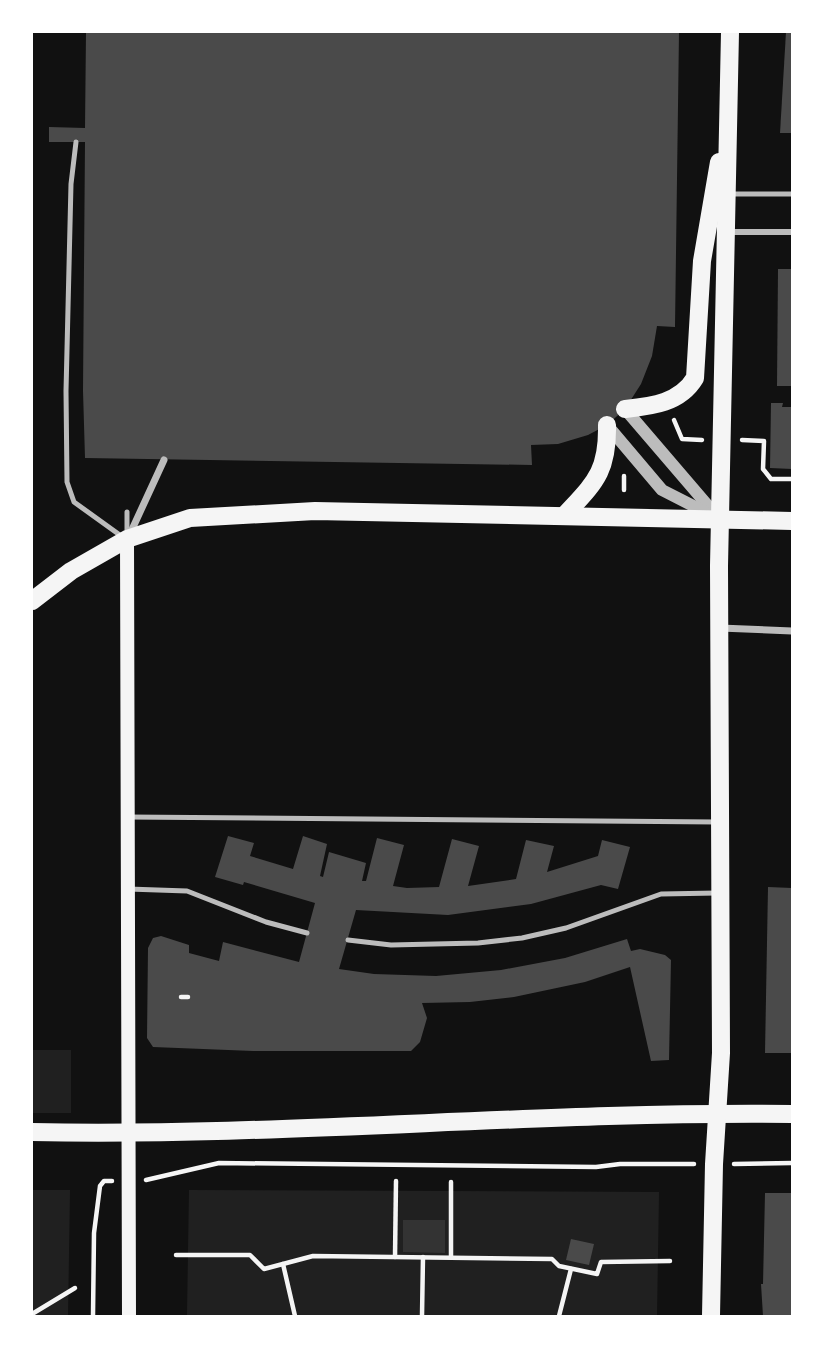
<svg xmlns="http://www.w3.org/2000/svg" width="824" height="1348" font-family="'Libre Baskerville',serif">
<style>
.green{fill:#202020}
.water{fill:#333}
.building{fill:#4a4a4a}
.lines{fill:none;stroke-linecap:round;stroke-linejoin:round}
.path{stroke:#f5f5f5;stroke-width:4.5}
.service{stroke:#bcbcbc;stroke-width:5}
.pedestrian{stroke:#bcbcbc;stroke-width:6}
.minor{stroke:#bcbcbc;stroke-width:7}
.tertiary{stroke:#bcbcbc;stroke-width:12}
.secondary{stroke:#f5f5f5;stroke-width:14}
.primary{stroke:#f5f5f5;stroke-width:18}
</style>
<rect width="100%" height="100%" fill="#111"/>
<!-- green -->
<g class="green">
<rect x="32" y="1050" width="39" height="63"/>
<polygon points="32,1190 70,1190 68,1316 32,1316"/>
<polygon points="189,1190 659,1192 657,1316 187,1316"/>
</g>
<!-- water -->
<polygon class="water" points="403,1220 445,1220 445,1253 403,1252"/>
<!-- building -->
<g class="building">
<polygon points="86,32 679,32 675,327 657,326 652,356 641,384 625,409 607,425 588,435 558,444 531,445 532,465 85,458 83,391 85,142 49,142 49,127 85,128"/>
<polygon points="786,32 792,32 792,133 780,133"/>
<polygon points="778,269 792,269 792,386 777,386"/>
<polygon points="771,403 783,403 782,407 792,407 792,469 770,468"/>
<polygon points="228,836 254,843 250,856 293,869 303,836 327,844 320,876 323,877 329,852 366,863 362,881 366,881 377,838 404,845 393,886 407,888 439,887 452,839 479,846 468,886 516,879 526,840 554,846 547,872 598,856 602,840 630,847 618,889 601,885 531,904 448,915 356,910 339,969 374,974 436,976 501,970 565,958 627,939 631,951 640,949 665,955 671,960 669,1060 651,1061 630,967 585,982 514,997 470,1002 422,1003 427,1018 420,1042 411,1051 253,1051 153,1047 147,1038 148,948 153,938 161,936 189,945 189,953 219,961 223,942 299,962 315,903 244,882 243,885 215,877"/>
<polygon points="768,887 792,888 792,1053 765,1053"/>
<polygon points="765,1193 792,1193 792,1316 763,1316 761,1284 763,1284"/>
<polygon points="571,1239 594,1244 589,1265 566,1260"/>
</g>
<g class="lines">
<!-- path -->
<g class="path">
<polyline points="674,420 682,439 702,440"/>
<polyline points="742,440 764,441 763,469 771,479 792,479"/>
<polyline points="624,490 624,476"/>
<polyline points="181,997 188,997"/>
<polyline points="734,1164 792,1163"/>
<polyline points="146,1180 219,1163 596,1167 620,1164 694,1164"/>
<polyline points="176,1255 250,1255 264,1269 313,1256 552,1259 559,1266 597,1274 601,1262 670,1261"/>
<polyline points="395,1257 396,1181"/>
<polyline points="451,1257 451,1182"/>
<polyline points="283,1264 295,1316"/>
<polyline points="32,1314 75,1288"/>
<polyline points="93,1316 94,1233 100,1186 104,1181 112,1181"/>
<polyline points="422,1316 423,1257"/>
<polyline points="559,1316 571,1269"/>
</g>
<!-- service -->
<g class="service">
<polyline points="76,142 71,184 66,391 67,482 74,502 124,538"/>
<polyline points="729,194 792,194"/>
<polyline points="127,512 127,536"/>
<polyline points="128,817 717,822"/>
<polyline points="128,889 187,891 266,922 307,933"/>
<polyline points="348,940 391,945 478,943 522,938 566,928 661,894 717,893"/>
</g>
<!-- pedestrian -->
<polyline class="pedestrian" points="728,232 792,232"/>
<!-- minor -->
<g class="minor">
<polyline points="129,536 164,460"/>
<polyline points="720,628 792,631"/>
</g>
<!-- tertiary -->
<g class="tertiary">
<polyline points="625,409 715,514"/>
<polyline points="607,425 662,490 717,518"/>
</g>
<!-- secondary -->
<polyline class="secondary" points="127,539 129,1316"/>
<!-- primary -->
<g class="primary">
<path d="M625,409c27,-3 55,-6 70,-31l7,-117 17,-99"/>
<path d="M564,516c30,-33 44,-43 43,-91"/>
<polyline points="32,601 71,571 127,539 190,518 315,511 792,521"/>
<path d="M32,1132c253,5 507,-21 760,-18"/>
<polyline points="711,1316 714,1164 721,1053 719,566 730,32"/>
</g>
</g>
<!-- border -->
<rect width="824" height="1348" fill="none" stroke="#ffffff" stroke-width="66"/>
</svg>
